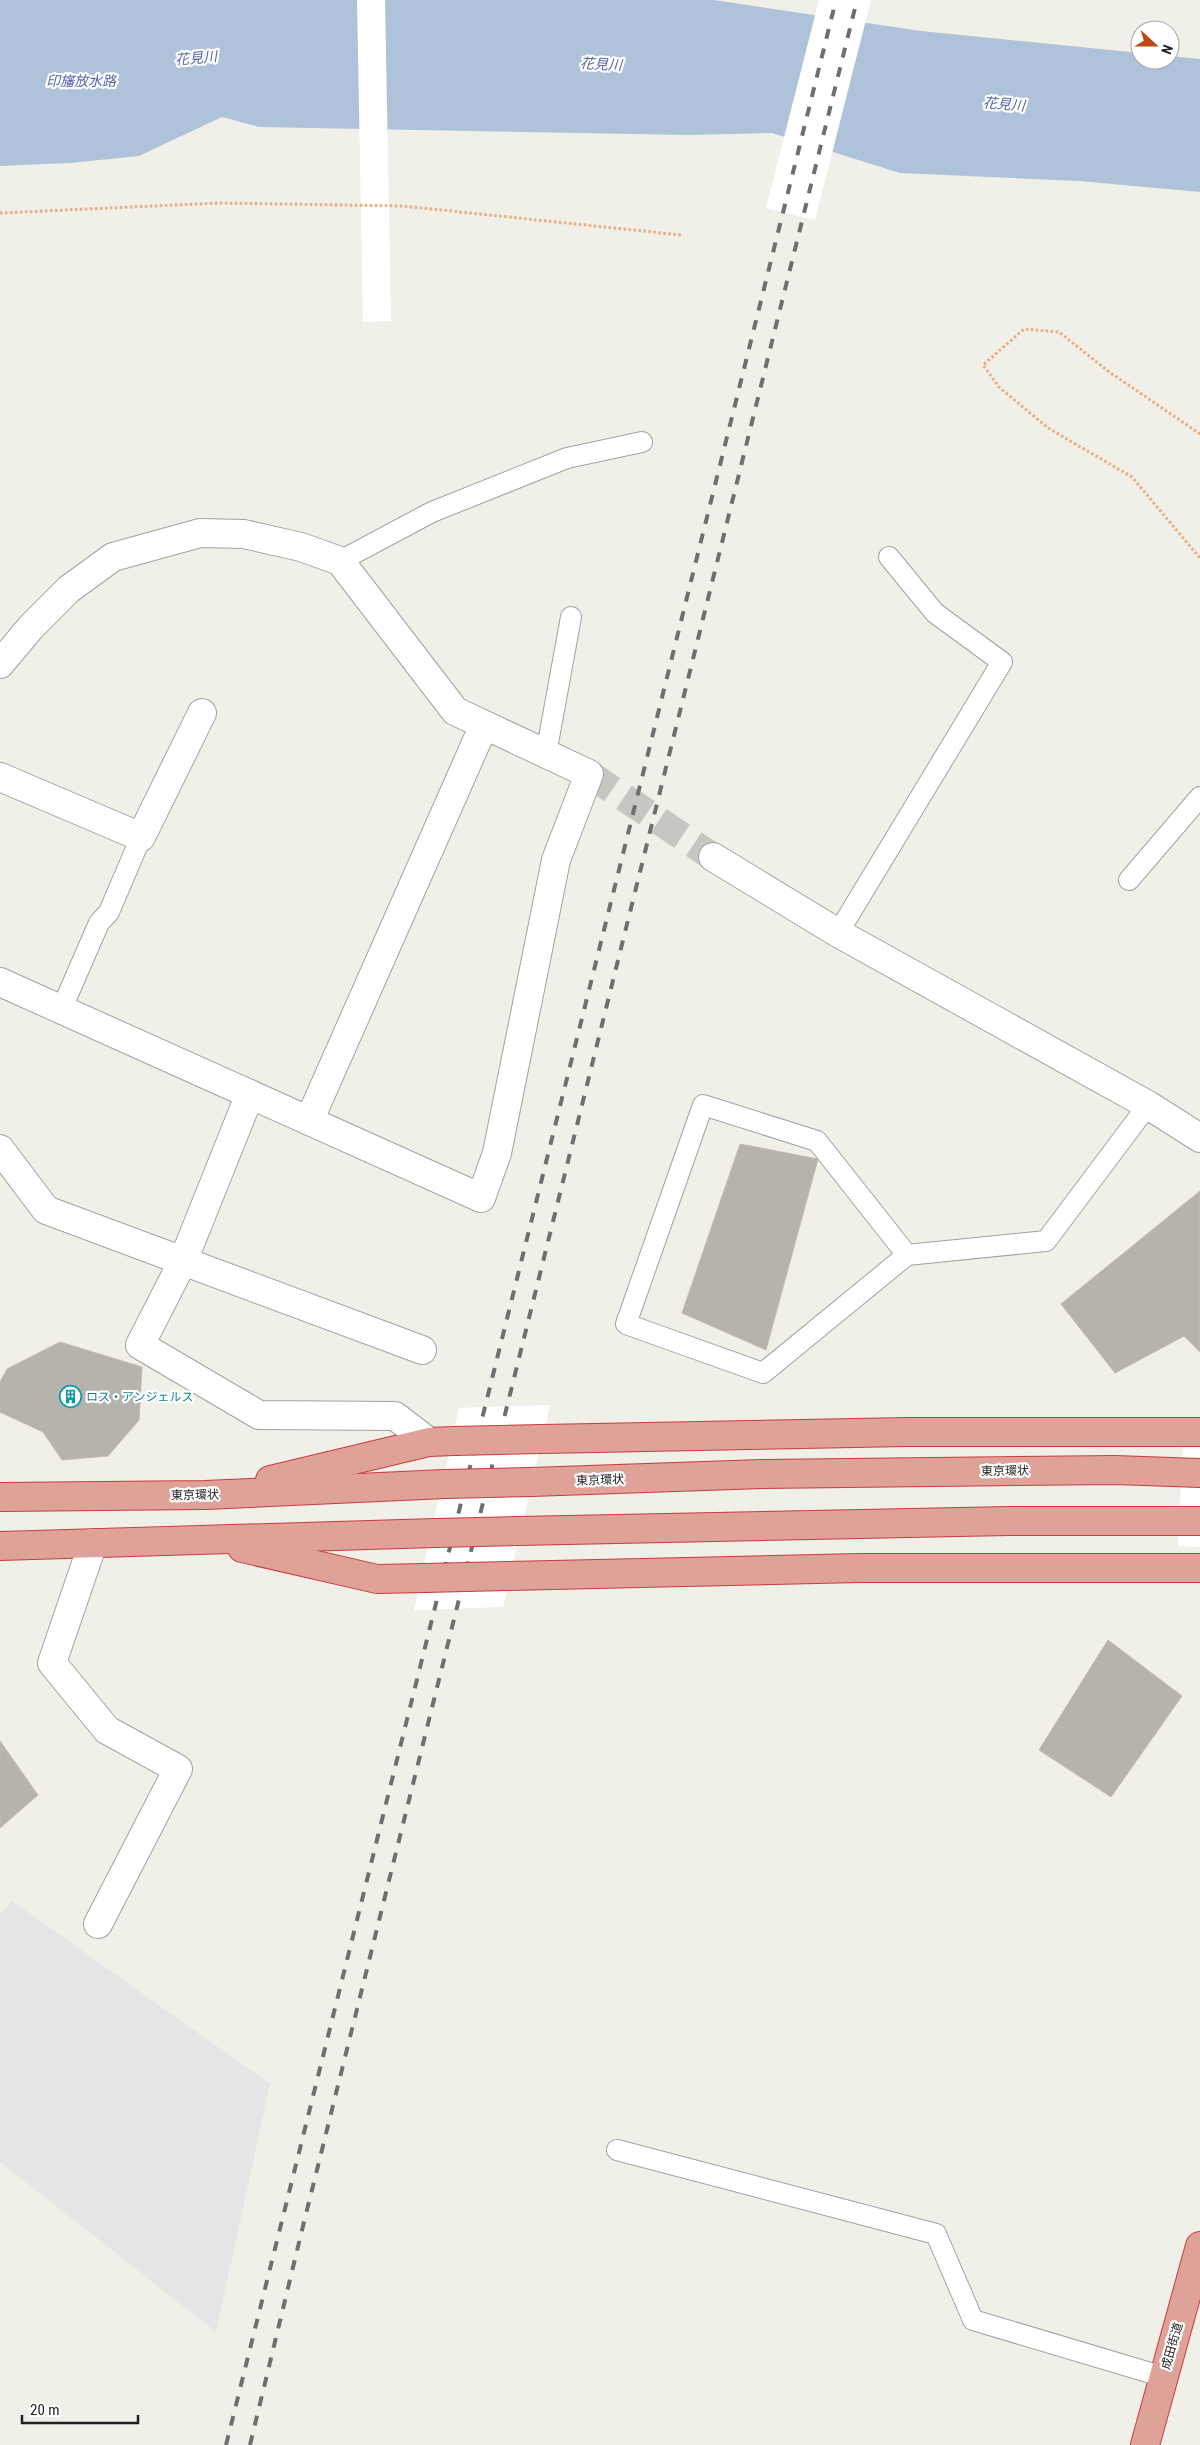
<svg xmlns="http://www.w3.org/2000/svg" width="1200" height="2445" font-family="'Roboto Condensed','Noto Sans JP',sans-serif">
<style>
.parking{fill:#e5e5e5}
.water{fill:#aec2d9}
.pier{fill:#fff}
.building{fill:#b5b3ab;stroke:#c1bcac}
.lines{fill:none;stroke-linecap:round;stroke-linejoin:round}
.street-tunnel{stroke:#c7c7c1;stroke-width:28;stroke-dasharray:28 14;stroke-linecap:butt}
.lane-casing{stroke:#a2a2a2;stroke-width:22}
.street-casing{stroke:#a2a2a2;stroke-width:30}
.highway-casing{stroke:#ca3a3e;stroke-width:30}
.path{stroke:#ecac7e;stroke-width:3;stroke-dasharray:2.5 2.5;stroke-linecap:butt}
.lane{stroke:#fff;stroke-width:20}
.street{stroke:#fff;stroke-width:28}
.highway{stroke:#dfa299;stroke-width:28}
.rail{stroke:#6f6f6f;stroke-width:4;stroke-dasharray:10 10;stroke-linecap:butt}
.highway-bridge-casing{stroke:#ca3a3e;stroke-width:30;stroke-linecap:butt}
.highway-bridge{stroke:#dfa299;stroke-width:28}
.labels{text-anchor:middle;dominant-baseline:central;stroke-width:4.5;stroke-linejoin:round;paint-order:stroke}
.culture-label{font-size:12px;fill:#0d838f;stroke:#fff;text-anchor:start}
.street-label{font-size:12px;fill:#212121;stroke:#fff}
.water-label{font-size:14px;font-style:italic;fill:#5665a8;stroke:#fff}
</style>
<rect width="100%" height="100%" fill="#f0f0e9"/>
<!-- parking -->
<polygon class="parking" points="12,1901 270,2084 216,2332 0,2162 0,1914"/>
<!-- water -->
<polygon class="water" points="0,0 714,0 921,31 1140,53 1140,60 1170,60 1170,56 1200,59 1200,192 1079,181 900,173 772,133 689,135 259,127 222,117 139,156 70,163 0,166"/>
<!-- pier -->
<g class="pier">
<polygon points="357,0 385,0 391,321 363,322"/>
<polygon points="819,0 871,0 815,220 766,208"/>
<polygon points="550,1405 503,1607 414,1610 459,1408"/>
<polygon points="1183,1446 1200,1447 1200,1547 1178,1546"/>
</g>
<!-- building -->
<g class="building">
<polygon points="740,1144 818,1159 766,1350 682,1313"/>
<polygon points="1200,1191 1200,1352 1184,1336 1115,1373 1061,1304"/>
<polygon points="60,1342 142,1367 139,1420 108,1456 62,1460 43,1432 0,1412 0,1382 7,1369"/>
<polygon points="1108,1640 1182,1696 1111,1797 1039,1750"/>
<polygon points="0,1741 38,1795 0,1828"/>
</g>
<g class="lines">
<!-- street-tunnel -->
<polyline class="street-tunnel" points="589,774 713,857"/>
<defs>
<g id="lane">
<polyline points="340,561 432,512 567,458 642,442"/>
<polyline points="546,754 571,617"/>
<polyline points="1129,880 1200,797"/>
<polyline points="838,933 1002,662 935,613 889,557"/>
<polyline points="62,1008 99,923 109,912 141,837"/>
<polyline points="907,1255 817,1141 703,1105 626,1324 763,1373 907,1255 1046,1241 1148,1105"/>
<polyline points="617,2150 936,2234 973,2320 1164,2377"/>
</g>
<g id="street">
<polyline points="0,664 31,627 69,589 113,557 200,533 244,534 301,547 340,561 455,711 589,774 556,860 497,1153 481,1198 0,982"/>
<polyline points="0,777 141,837 202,713"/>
<polyline points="713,857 838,933 1148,1105 1200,1138"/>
<polyline points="250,1094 183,1261 140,1345 259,1415 395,1416 429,1442"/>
<polyline points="309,1121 484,725"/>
<polyline points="0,1149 46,1210 422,1350"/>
<polyline points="93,1543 52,1663 107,1730 178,1769 98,1924"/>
</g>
<g id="highway">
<polyline points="542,1439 907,1432 1200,1432"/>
<polyline points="270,1480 429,1442 454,1441"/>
<polyline points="531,1482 762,1474 1115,1470 1200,1473"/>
<polyline points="0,1497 205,1495 445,1484"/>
<polyline points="518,1531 1009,1521 1200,1521"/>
<polyline points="0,1546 435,1533"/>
<polyline points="242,1548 377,1579 424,1578"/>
<polyline points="508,1576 860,1568 1200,1568"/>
<polyline points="1145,2445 1200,2246"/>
</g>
</defs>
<!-- lane casing -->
<use href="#lane" class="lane-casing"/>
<!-- street casing -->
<use href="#street" class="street-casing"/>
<!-- highway casing -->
<use href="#highway" class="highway-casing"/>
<!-- path -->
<g class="path">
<polyline points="0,213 219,203 403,206 681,235"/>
<polyline points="1200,434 1108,371 1059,332 1024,329 983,365 999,387 1048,428 1132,477 1200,558"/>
</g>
<!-- lane -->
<use href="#lane" class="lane"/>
<!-- street -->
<use href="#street" class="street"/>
<!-- highway -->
<use href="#highway" class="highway"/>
<!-- rail -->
<g class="rail">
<polyline points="226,2445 836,0"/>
<polyline points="250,2445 303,2226 857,0"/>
</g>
<defs>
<g id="highway-bridge">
<polyline points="454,1441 542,1439"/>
<polyline points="445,1484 531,1482"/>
<polyline points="435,1533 518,1531"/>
<polyline points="424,1578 508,1576"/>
</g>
</defs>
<!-- highway-bridge casing -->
<use href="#highway-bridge" class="highway-bridge-casing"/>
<!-- highway-bridge -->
<use href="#highway-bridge" class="highway-bridge"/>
</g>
<!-- icons -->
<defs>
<symbol id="building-ring" viewBox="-11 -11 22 22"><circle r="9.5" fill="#fff" stroke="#0f9aa8" stroke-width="1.5"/><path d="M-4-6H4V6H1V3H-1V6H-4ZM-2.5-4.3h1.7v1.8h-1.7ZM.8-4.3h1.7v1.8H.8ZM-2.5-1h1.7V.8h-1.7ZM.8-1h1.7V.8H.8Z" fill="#0f9aa8"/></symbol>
</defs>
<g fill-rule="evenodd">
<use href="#building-ring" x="58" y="1384" width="25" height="25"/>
</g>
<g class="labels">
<!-- culture labels -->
<g class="culture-label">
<text x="86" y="1397">ロス・アンジェルス</text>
</g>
<!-- street labels -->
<g class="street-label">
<text transform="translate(1005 1471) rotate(-1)">東京環状</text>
<text transform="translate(600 1480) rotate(-2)">東京環状</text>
<text transform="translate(195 1495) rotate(-1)">東京環状</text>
<text transform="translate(1172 2346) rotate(-74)">成田街道</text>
</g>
<!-- water labels -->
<g class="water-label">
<text transform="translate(196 58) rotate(-5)">花見川</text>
<text transform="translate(601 64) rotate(3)">花見川</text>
<text x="81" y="81">印旛放水路</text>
<text transform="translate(1004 104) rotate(5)">花見川</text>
</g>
</g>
<!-- north arrow -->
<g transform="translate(1155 45) rotate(111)"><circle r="24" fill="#ffffff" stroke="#a6a6a6"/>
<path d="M0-4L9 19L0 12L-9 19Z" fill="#bd4915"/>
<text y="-8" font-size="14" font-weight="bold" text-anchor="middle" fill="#212121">N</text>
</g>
<!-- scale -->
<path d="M22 2415v8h116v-8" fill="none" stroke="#212121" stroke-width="2.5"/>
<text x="30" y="2415" font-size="15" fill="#212121" stroke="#ffffff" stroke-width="4" paint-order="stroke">20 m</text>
</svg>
